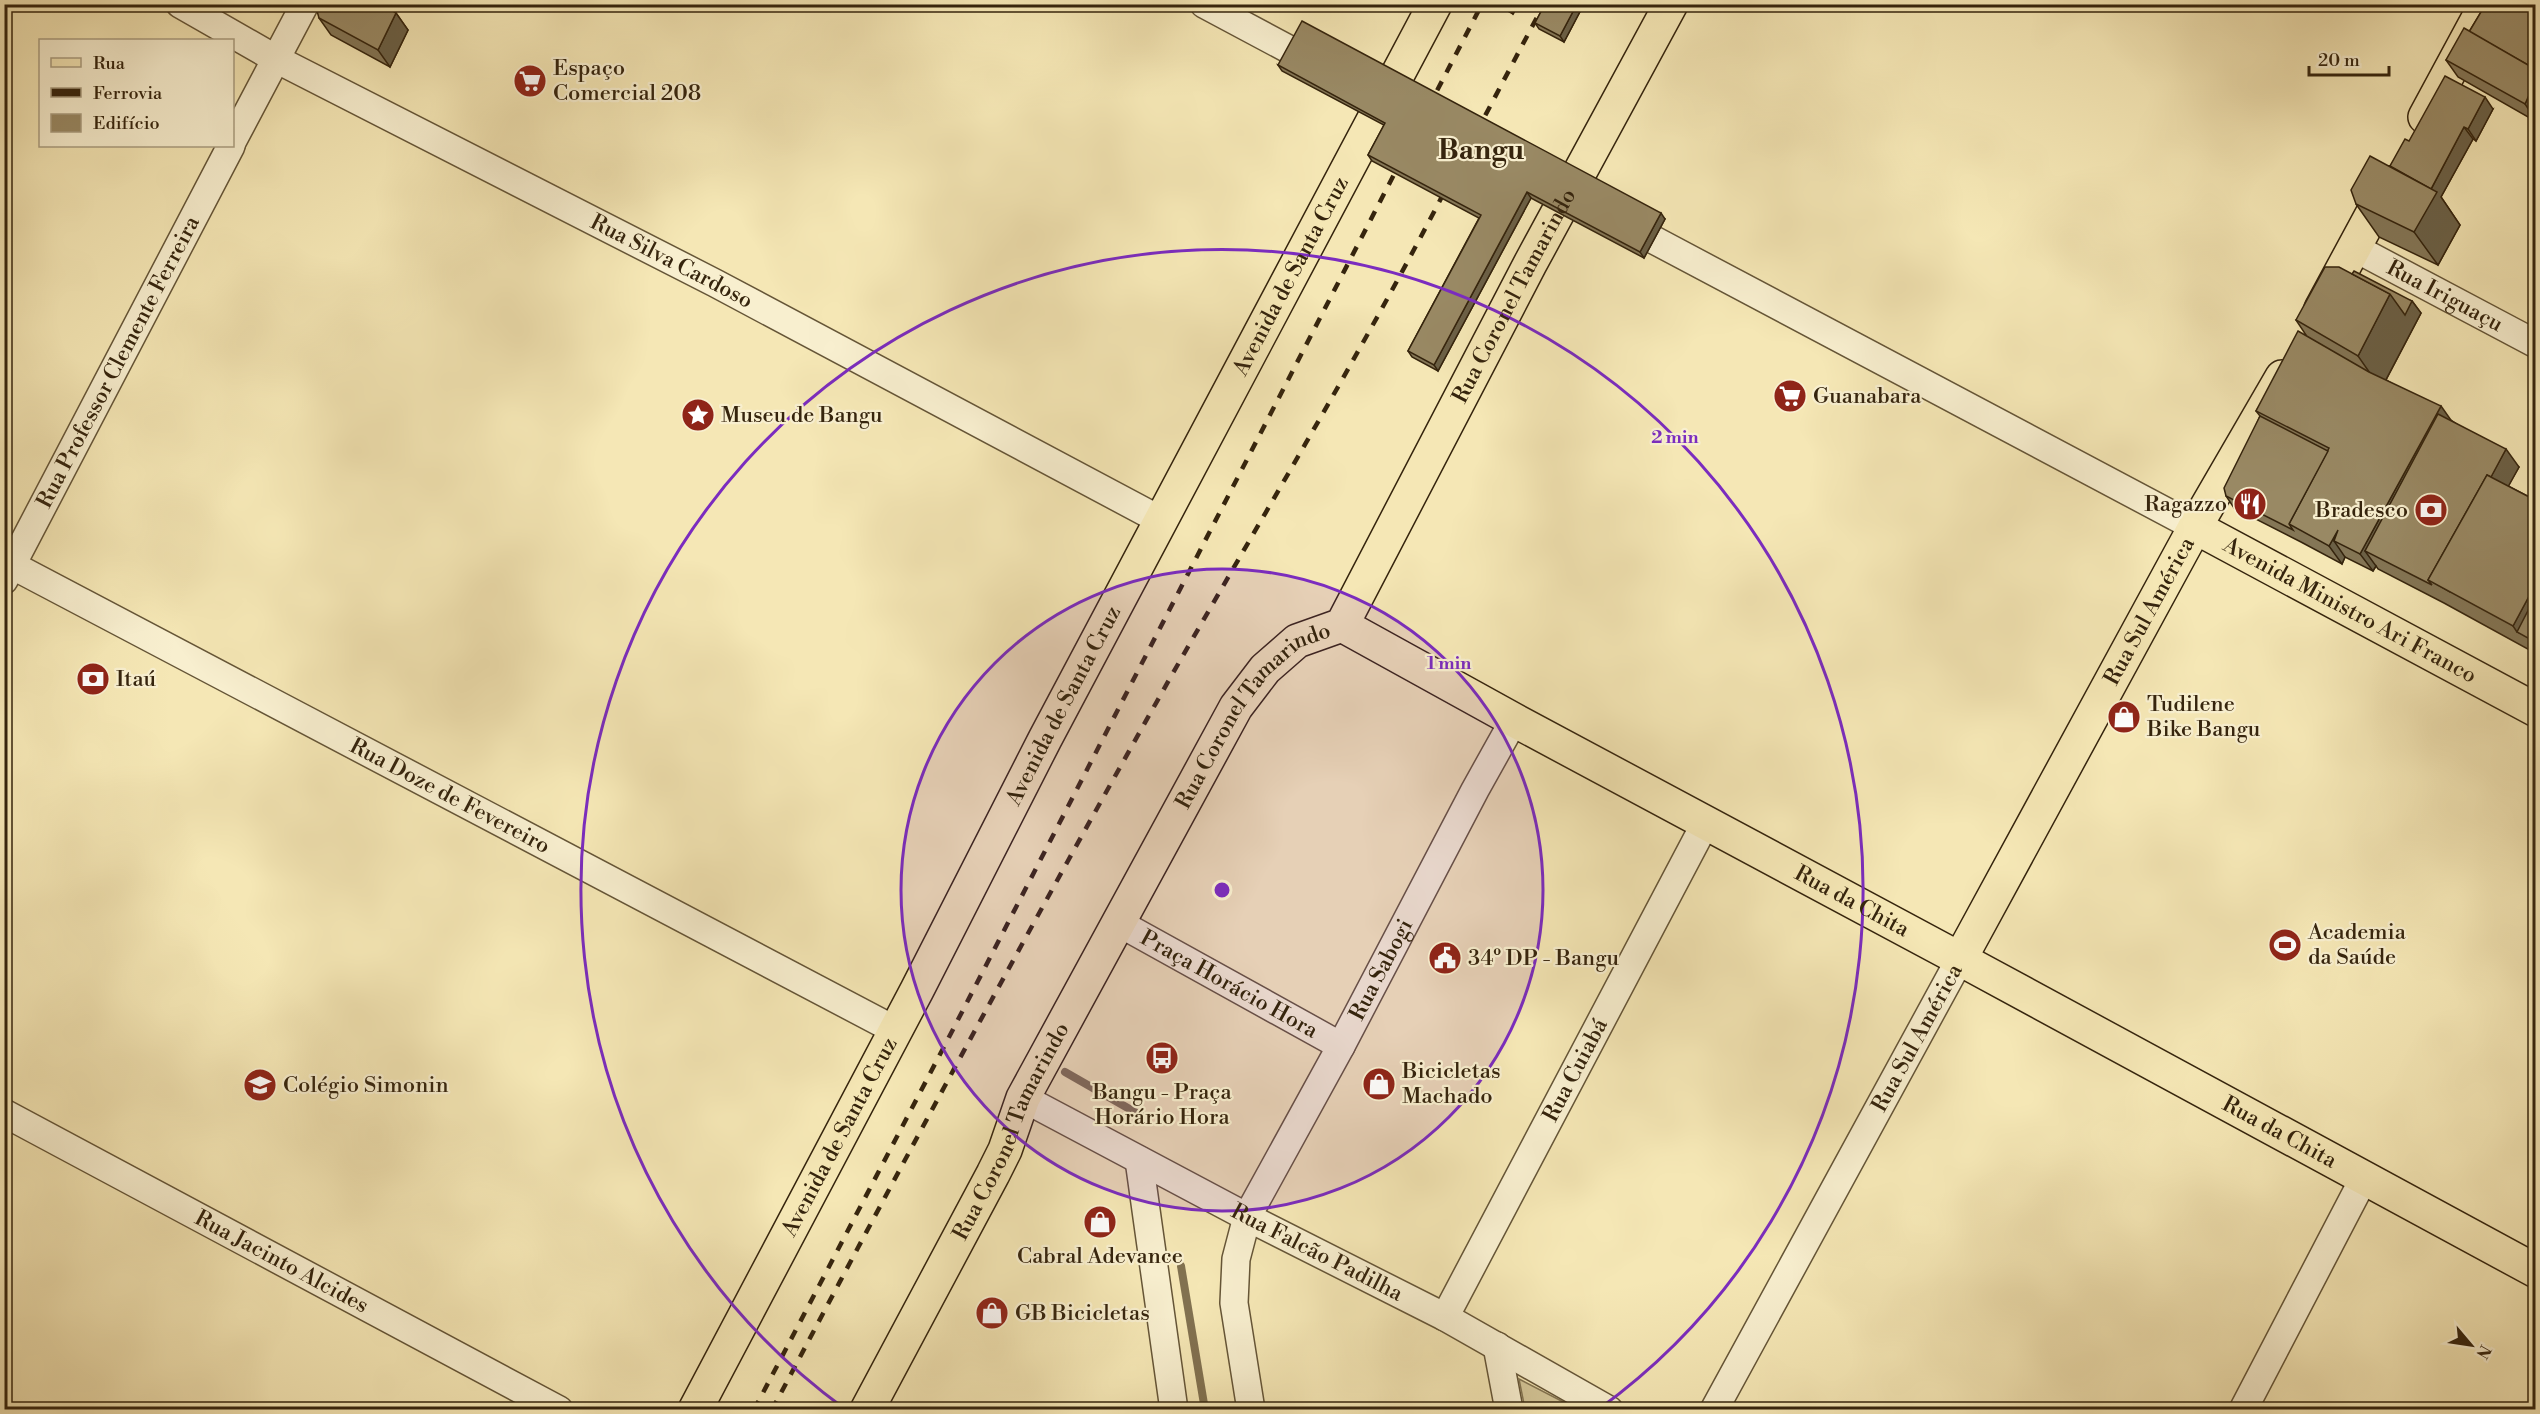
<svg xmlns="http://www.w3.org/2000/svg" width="2540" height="1414" font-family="'Libre Bodoni',serif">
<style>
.green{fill:#d4c698;stroke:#847552;stroke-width:1.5}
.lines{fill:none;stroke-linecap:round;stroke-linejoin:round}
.stream{stroke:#817150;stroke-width:8}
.minor-casing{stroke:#655537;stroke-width:30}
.major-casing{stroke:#35240d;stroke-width:36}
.minor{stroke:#f8efcf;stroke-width:27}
.major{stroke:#f5e7b5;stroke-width:33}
.rail{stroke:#35240d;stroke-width:4.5;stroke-dasharray:10 10;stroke-linecap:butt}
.wall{fill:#847656;stroke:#35240d;stroke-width:1.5}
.shaded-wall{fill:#6b6046;stroke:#35240d;stroke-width:1.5}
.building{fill:#998964;stroke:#35240d;stroke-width:1.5}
.ring{fill:none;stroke:#7b2cbf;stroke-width:3}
.labels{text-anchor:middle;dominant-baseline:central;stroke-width:4.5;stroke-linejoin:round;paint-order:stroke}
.poi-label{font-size:22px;fill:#35240d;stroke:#f8efcf;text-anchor:start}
.street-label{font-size:22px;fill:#35240d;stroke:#f8efcf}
.district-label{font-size:28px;font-weight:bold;fill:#35240d;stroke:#f8efcf}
.centre{fill:#7b2cbf;stroke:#f8efcf;stroke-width:3}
.ring-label{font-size:18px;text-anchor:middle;font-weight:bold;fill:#7b2cbf;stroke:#f8efcf;stroke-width:4.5;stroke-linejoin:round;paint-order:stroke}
</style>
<rect width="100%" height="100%" fill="#f5e7b5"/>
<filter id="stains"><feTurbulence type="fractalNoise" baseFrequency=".00333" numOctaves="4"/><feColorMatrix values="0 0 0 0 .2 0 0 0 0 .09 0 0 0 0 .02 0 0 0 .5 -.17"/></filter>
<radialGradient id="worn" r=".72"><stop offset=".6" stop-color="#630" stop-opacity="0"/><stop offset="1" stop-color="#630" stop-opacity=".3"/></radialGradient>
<!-- green -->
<polygon class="green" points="1519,1379 1577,1409 1525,1409"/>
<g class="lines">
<!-- stream -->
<g class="stream">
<polyline points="1065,1072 1140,1115"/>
<polyline points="1181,1266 1205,1410"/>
</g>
<defs>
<g id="minor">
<path id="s1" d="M180,4l96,55 439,224 447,238"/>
<polyline points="1204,4 1320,66"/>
<polyline points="232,142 305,4"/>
<polyline points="1654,240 2195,527"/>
<path id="s2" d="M2353,247l183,97"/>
<path id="s3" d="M4,561l891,469"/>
<path id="s4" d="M4,580l227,-434"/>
<path id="s5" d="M1119,923l222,123"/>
<path id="s6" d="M1023,1098l224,119 198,100 164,93"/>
<path id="s7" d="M4,1113l555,297"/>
<polyline points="1139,1160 1174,1410"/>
<path id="s8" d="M1445,1317l261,-495"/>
<polyline points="1497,1346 1509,1410"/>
<path id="s9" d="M1251,1410l-17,-107 2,-44 11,-42 94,-171 134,-256 39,-70"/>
<path id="s10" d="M1714,1410l246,-451"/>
<polyline points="2243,1410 2364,1178"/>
</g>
<g id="major">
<polyline points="2425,117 2486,4"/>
<polyline points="2321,309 2389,183"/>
<path id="s11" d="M2195,527l341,183"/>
<path id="s12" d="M1342,625l172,95 446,239 576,312"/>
<path id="s13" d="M1960,959l235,-432 87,-150"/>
<path id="s14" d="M695,1410l222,-420 128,-251 390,-735"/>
<path id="s15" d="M867,1410l126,-236 12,-24 18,-52 213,-391 29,-38 32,-28 45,-16 188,-361 141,-260"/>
</g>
</defs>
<!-- minor casing -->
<use href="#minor" class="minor-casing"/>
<!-- major casing -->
<use href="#major" class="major-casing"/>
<!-- minor -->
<use href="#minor" class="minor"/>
<!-- major -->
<use href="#major" class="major"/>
<!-- rail -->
<g class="rail">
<polyline points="1428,108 1482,4"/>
<polyline points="1476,133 1544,4"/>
<polyline points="754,1410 947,1041 1402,159"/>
<path d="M772,1410c129,-245 261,-489 397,-730 94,-165 193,-328 280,-497"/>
</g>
</g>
<!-- wall -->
<g class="wall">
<polygon points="392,4 389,9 396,13 408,30 390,67 331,35 319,18"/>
<polygon points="1495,4 1519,4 1513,14"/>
<polygon points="1545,4 1584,4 1564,42 1539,29 1535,23"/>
<polygon points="2535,4 2535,121 2458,77 2446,60 2469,32 2483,9 2480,5"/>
<polygon points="1278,65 1665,219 1644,258 1531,198 1438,371 1412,357 1408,351 1479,218 1372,161 1368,155 1384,125 1282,71"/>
<polygon points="2493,109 2476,141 2473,139 2441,197 2460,225 2438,265 2379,237 2356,204 2390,166 2409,141"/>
<polygon points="2412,301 2421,313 2386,380 2452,421 2519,467 2508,486 2535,500 2535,653 2444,603 2378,569 2376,566 2373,571 2345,557 2342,564 2301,542 2234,508 2226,496 2260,416 2256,411 2306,335 2296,320"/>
</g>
<!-- shaded-wall -->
<g class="shaded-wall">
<polygon points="377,4 392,4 386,17"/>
<polygon points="1511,4 1519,4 1513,14 1509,8"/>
<polygon points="1577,4 1584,4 1564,42 1560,36"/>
<polygon points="396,13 408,30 390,67 378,50"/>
<polygon points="2535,82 2535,119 2525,104"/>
<polygon points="2485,97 2493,109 2476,141 2468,129"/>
<polygon points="2464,127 2473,139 2441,197 2460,225 2438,265 2414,232 2426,199"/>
<polygon points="1527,192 1531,198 1438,371 1434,365"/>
<polygon points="1661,213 1665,219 1644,258 1640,252"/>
<polygon points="2390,294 2412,301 2421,313 2381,389 2358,356"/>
<polygon points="2441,406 2453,423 2365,551 2376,566 2373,571 2360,554"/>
<polygon points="2506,449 2519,467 2450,592 2433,582"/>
<polygon points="2338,530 2334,541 2345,557 2342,564 2329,546"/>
<polygon points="2535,585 2535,637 2517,632 2513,626"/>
</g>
<!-- building -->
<g class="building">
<polygon points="315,4 382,4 396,13 378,50 319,18"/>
<polygon points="1502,4 1511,4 1509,8"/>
<polygon points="1545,4 1577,4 1560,36 1535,23"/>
<polygon points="2480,4 2535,4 2535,69 2469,32 2484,7"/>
<polygon points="1302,21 1661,213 1640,252 1527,192 1434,365 1408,351 1481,215 1368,155 1385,123 1278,65"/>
<polygon points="2464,28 2535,69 2535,82 2525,104 2446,60"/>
<polygon points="2445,76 2485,97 2468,129 2464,127 2431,189 2390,166 2405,139 2409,141"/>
<polygon points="2370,156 2437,192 2414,232 2356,204 2351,190"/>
<polygon points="2325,267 2339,267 2390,294 2358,356 2296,320"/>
<polygon points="2354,271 2412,301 2405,315 2390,294 2352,274"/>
<polygon points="2298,331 2369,372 2441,406 2360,554 2334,541 2338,530 2329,546 2289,524 2329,448 2256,411"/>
<polygon points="2438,414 2506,449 2491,477 2487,475 2428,580 2432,585 2365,551"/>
<polygon points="2260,416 2328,451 2289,524 2293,530 2226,496 2224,488"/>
<polygon points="2487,475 2535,500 2535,585 2513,626 2428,580"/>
<polygon points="2535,597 2535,642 2517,632"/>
</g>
<!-- distance rings -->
<circle cx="1222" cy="890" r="321" fill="#7b2cbf" fill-opacity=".12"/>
<g class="ring">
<circle cx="1222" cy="890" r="321"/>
<path d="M845 1409A641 641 0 1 1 1599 1409"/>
</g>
<!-- icons -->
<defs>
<symbol id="supermarket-disc" viewBox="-11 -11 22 22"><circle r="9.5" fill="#8f2418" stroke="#f8efcf"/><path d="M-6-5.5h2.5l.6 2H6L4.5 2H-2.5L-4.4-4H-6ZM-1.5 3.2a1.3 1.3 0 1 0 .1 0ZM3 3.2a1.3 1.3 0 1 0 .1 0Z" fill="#fff"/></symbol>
<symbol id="sight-disc" viewBox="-11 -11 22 22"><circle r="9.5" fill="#8f2418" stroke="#f8efcf"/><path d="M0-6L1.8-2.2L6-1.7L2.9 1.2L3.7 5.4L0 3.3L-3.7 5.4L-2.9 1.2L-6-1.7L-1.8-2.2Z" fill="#fff"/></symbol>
<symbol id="restaurant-disc" viewBox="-11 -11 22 22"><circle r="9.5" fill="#8f2418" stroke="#f8efcf"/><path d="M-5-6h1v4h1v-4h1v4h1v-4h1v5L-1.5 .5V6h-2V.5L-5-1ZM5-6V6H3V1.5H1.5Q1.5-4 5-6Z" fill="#fff"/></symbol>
<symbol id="bank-disc" viewBox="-11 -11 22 22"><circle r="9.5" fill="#8f2418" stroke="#f8efcf"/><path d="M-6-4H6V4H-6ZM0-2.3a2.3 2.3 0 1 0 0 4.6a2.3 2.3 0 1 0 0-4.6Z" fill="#fff"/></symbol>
<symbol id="shop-disc" viewBox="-11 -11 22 22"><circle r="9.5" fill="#8f2418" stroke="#f8efcf"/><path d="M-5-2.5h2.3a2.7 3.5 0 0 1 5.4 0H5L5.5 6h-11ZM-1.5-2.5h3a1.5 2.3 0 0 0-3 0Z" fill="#fff"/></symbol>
<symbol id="stadium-disc" viewBox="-11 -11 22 22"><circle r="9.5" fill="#8f2418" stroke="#f8efcf"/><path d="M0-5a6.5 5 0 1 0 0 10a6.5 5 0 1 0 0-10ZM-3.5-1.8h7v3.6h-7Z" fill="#fff"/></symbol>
<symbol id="civic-disc" viewBox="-11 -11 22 22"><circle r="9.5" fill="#8f2418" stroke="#f8efcf"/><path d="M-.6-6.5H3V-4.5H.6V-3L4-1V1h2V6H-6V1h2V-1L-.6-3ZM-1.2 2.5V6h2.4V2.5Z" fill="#fff"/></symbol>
<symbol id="bus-disc" viewBox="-11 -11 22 22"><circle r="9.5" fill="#8f2418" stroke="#f8efcf"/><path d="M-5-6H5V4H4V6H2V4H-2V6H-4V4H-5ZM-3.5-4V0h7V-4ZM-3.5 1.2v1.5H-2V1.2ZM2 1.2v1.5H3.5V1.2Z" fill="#fff"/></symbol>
<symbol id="school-disc" viewBox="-11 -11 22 22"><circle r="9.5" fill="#8f2418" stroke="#f8efcf"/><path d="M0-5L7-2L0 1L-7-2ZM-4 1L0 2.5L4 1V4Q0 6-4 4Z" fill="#fff"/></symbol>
</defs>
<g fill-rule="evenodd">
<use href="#supermarket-disc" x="511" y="62" width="38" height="38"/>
<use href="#supermarket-disc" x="1771" y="377" width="38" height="38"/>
<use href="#sight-disc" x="679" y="396" width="38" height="38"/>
<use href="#restaurant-disc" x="2231" y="485" width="38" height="38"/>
<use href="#bank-disc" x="2412" y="491" width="38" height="38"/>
<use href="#bank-disc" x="74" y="660" width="38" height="38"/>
<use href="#shop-disc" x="2105" y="698" width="38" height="38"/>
<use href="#stadium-disc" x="2266" y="926" width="38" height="38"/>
<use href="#civic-disc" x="1426" y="939" width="38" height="38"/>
<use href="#bus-disc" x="1143" y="1039" width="38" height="38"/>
<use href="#shop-disc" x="1360" y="1065" width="38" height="38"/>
<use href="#school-disc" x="241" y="1066" width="38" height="38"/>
<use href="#shop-disc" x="1081" y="1203" width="38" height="38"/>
<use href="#shop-disc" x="973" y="1294" width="38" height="38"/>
</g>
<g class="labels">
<!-- poi labels -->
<g class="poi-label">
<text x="553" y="68">Espaço<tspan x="553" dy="25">Comercial 208</tspan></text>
<text x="1813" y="396">Guanabara</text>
<text x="721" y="415">Museu de Bangu</text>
<text x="2227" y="504" text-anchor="end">Ragazzo</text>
<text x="2408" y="510" text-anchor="end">Bradesco</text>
<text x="116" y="679">Itaú</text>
<text x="2147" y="704">Tudilene<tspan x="2147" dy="25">Bike Bangu</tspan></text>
<text x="2308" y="932">Academia<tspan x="2308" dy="25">da Saúde</tspan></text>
<text x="1468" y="958">34º DP - Bangu</text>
<text x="1402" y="1071">Bicicletas<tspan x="1402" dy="25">Machado</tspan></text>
<text x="283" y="1085">Colégio Simonin</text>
<text x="1162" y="1092" text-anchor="middle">Bangu - Praça<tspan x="1162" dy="25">Horário Hora</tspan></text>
<text x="1100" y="1256" text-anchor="middle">Cabral Adevance</text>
<text x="1015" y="1313">GB Bicicletas</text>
</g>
<!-- street labels -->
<g class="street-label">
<text stroke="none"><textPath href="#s1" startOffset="555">Rua Silva Cardoso</textPath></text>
<text stroke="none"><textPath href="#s14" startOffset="1281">Avenida de Santa Cruz</textPath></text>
<text stroke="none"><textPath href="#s15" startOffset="1304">Rua Coronel Tamarindo</textPath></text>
<text stroke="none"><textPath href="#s2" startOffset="104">Rua Iriguaçu</textPath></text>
<text stroke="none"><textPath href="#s4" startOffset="246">Rua Professor Clemente Ferreira</textPath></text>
<text stroke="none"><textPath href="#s11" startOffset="176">Avenida Ministro Ari Franco</textPath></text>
<text stroke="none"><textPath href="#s13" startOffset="396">Rua Sul América</textPath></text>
<text stroke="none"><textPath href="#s14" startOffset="795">Avenida de Santa Cruz</textPath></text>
<text stroke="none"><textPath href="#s15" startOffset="800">Rua Coronel Tamarindo</textPath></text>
<text stroke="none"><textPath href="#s3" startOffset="504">Rua Doze de Fevereiro</textPath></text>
<text stroke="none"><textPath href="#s12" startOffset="580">Rua da Chita</textPath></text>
<text stroke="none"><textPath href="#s9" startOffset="477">Rua Sabogi</textPath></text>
<text stroke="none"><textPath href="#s5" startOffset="126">Praça Horácio Hora</textPath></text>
<text stroke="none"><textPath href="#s10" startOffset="424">Rua Sul América</textPath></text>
<text stroke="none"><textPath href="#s8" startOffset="279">Rua Cuiabá</textPath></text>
<text stroke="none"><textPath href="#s15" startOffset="314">Rua Coronel Tamarindo</textPath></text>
<text stroke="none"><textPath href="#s12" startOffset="1066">Rua da Chita</textPath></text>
<text stroke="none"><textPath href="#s14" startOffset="309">Avenida de Santa Cruz</textPath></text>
<text stroke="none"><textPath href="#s6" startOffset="332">Rua Falcão Padilha</textPath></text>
<text stroke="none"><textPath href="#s7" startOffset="315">Rua Jacinto Alcides</textPath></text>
</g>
<!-- district labels -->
<g class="district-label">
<text x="1481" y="150">Bangu</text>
</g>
</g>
<circle cx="1222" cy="890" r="9" class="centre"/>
<g class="ring-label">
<text x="1675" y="443">2 min</text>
<text x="1449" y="669">1 min</text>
</g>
<!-- margin -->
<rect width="2540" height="1414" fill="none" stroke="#f5e7b5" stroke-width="24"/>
<rect x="6" y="6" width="2528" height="1402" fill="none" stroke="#35240d" stroke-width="3"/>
<rect x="12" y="12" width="2516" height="1390" fill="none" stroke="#35240d" stroke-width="1.5"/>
<!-- legend -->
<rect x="39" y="39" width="195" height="108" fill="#f8efcf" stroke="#aa9e81" stroke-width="1.5"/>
<rect x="51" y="58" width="30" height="9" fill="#f5e7b5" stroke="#aa9e81" stroke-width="1.5"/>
<text x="93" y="69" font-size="18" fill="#35240d">Rua</text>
<rect x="51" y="88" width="30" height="9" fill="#35240d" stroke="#aa9e81" stroke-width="1.5"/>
<text x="93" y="99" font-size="18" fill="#35240d">Ferrovia</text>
<rect x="51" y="114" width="30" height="18" fill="#998964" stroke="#aa9e81" stroke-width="1.5"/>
<text x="93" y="129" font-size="18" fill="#35240d">Edifício</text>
<!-- north arrow -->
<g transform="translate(2471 1345) rotate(119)" stroke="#f8efcf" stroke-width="4.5" paint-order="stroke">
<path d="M0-4.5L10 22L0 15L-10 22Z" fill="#35240d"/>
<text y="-9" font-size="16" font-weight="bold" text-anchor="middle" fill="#35240d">N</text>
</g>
<!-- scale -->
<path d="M2309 66v9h80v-9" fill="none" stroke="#35240d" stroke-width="3"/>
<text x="2318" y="66" font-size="18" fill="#35240d" stroke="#f8efcf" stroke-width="4.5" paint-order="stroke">20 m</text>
<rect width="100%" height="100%" filter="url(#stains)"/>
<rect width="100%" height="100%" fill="url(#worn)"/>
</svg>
